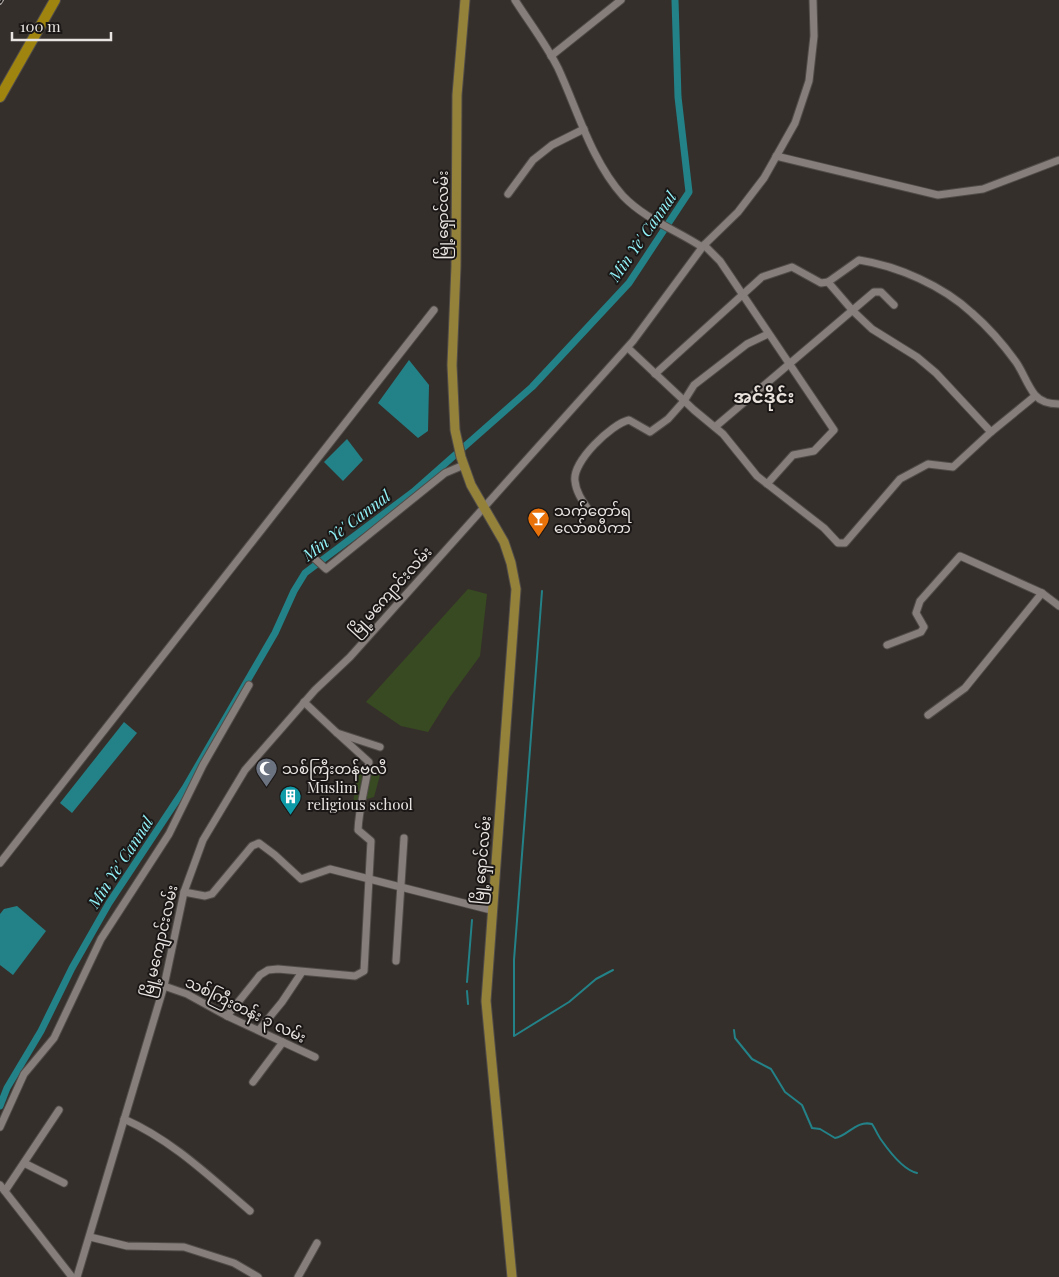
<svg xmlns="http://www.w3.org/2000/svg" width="1059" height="1277" font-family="'Playfair Display','Noto Sans Myanmar',serif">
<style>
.green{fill:#384a21}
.water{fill:#238288}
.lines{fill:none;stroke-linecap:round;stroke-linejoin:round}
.stream{stroke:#238288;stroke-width:2}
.canal{stroke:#238288;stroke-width:7}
.minor-casing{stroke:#514c49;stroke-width:9}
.major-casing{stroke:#514c49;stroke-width:11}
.highway-casing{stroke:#514c49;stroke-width:12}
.minor{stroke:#857e7a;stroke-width:7}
.major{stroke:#95823a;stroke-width:9}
.highway{stroke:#9f8410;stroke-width:10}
.rail-casing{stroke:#b3aeab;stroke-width:4}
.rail{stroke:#1a1716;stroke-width:2;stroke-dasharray:5.5;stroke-linecap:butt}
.labels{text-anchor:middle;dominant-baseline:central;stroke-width:4;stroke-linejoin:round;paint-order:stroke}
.street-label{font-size:15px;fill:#e8e4e1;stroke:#1a1716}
.poi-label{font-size:15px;fill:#e8e4e1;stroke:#1a1716;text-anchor:start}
.water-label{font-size:16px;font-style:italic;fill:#92f3f9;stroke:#1a1716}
.quarter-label{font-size:18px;font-weight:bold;fill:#e8e1dc;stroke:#1a1716}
</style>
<rect width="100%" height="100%" fill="#352f2b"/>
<!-- green -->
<g class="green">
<polygon points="468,589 487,594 480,656 450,697 428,732 401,726 366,702"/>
<polygon points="358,769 380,775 374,797 353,803"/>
</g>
<!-- water -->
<g class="water">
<polygon points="409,360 429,385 428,431 418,438 378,403"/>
<polygon points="347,439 363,460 343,481 324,462"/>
<polygon points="124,722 137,733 72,813 60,803"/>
<polygon points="17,906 46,931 13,975 0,965 0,914 4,909"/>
</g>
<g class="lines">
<!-- stream -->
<g class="stream">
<polyline points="542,591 514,960 514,1036 569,1002 596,979 613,970"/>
<polyline points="467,982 472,920"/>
<polyline points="467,991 468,1004"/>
<path d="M734,1030l1,8 17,21 19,10 14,23 17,13 10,23 8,1 15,9c13,-2 21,-18 37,-14 4,6 6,12 10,17 7,10 22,29 35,32"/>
</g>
<!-- canal -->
<polyline class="canal" points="0,1106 7,1088 41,1031 72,968 109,903 185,788 275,633 294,591 305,573 413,492 532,387 629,283 689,192 678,97 675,0"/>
<defs>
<g id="minor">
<path d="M515,0c14,22 31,44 43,68 20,43 33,92 65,128 22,23 53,34 79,51"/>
<polyline points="551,56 621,0"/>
<polyline points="776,156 938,195 983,189 1059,160"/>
<polyline points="508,194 533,160 552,145 584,129"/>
<polyline points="704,245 720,261 834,430 814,451 793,455 767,484"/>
<polyline points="828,282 853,311 872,329 917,357 936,373 991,432"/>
<polyline points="628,348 694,410 723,434 757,476 824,528 838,543 845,543 900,479 928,464 953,467 991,432 1035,396"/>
<path d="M655,374l107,-97 30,-10 29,16 7,-1 31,-22c39,6 84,26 113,53 16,14 31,31 44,49 7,10 11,23 19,33 6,7 15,9 24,9"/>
<polyline points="715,427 874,292 881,292 894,305"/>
<path d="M590,512c-6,-9 -14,-19 -15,-31 -3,-19 36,-57 54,-61l21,12 18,-13 16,-18 10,-16 53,-41 21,-10"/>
<polyline points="314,558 326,569 445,473 464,465"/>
<polyline points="887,645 921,632 924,627 916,613 920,601 960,556 1042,593 1059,606"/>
<polyline points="304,702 337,733 380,747"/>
<polyline points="928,715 965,688 1042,593"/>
<polyline points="0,863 434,310"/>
<polyline points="184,892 205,896 212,894 252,846 259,843 275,855 301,879 330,869 491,910"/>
<polyline points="396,961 404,838"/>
<polyline points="164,986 187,994 227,1016 315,1057"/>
<path d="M227,1016l33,-41 8,-5 10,-1 77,7 9,-5 7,-130 -13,-11c1,-23 8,-45 11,-68l-32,-29"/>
<polyline points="259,1030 282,1002 302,972"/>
<polyline points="253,1082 283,1042"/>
<path d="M124,1119c48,21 86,58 126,92"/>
<polyline points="0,1127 24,1074 54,1038 101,939 169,834 203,765 249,685"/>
<polyline points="24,1163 64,1183"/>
<polyline points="0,1185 72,1277"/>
<polyline points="5,1191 59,1110"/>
<polyline points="90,1237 127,1246 184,1247 234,1263 258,1277"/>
<polyline points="77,1277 164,986 184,892 203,840 245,770 315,690 350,657 633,341 704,245 738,212 764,178 795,123 809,81 814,36 813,0"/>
<polyline points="298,1277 317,1243"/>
</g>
<polyline id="major" points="465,0 457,95 456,266 452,365 455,430 461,457 471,485 504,542 511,563 516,589 486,1001 512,1277"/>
<polyline id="highway" points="0,97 55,0"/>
</defs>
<!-- minor casing -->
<use href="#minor" class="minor-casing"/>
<!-- major casing -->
<use href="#major" class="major-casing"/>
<!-- highway casing -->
<use href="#highway" class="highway-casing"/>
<!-- minor -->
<use href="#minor" class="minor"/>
<!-- major -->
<use href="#major" class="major"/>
<!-- highway -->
<use href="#highway" class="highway"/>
<defs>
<polyline id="rail" points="0,3 2,0"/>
</defs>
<!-- rail casing -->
<use href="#rail" class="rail-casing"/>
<!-- rail -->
<use href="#rail" class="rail"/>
</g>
<!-- icons -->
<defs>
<symbol id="bar-pin" viewBox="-11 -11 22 30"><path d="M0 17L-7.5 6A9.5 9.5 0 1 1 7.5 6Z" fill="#e8710a" stroke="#1a1716"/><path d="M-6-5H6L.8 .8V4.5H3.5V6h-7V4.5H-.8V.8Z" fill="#fff"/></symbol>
<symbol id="mosque-pin" viewBox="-11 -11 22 30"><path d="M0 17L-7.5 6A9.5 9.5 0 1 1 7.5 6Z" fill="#6b7280" stroke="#1a1716"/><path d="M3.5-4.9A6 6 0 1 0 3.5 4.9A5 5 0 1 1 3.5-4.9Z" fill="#fff"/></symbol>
<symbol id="building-pin" viewBox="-11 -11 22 30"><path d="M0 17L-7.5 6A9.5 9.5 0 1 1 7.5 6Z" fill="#0f9aa8" stroke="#1a1716"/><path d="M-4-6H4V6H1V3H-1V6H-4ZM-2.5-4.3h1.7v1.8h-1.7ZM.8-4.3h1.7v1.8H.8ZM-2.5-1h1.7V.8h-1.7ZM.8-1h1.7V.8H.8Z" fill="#fff"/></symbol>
</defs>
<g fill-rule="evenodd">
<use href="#bar-pin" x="526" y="506" width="25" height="34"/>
<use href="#mosque-pin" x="254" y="756" width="25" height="34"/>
<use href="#building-pin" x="278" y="784" width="25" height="34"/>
</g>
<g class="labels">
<!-- street labels -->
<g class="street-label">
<text transform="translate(442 215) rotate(-90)">မြို့ရှောင်လမ်း</text>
<text transform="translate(390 591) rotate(-48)">မြို့မကျောင်းလမ်း</text>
<text transform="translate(481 860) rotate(-85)">မြို့ရှောင်လမ်း</text>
<text transform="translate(159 941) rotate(-77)">မြို့မကျောင်းလမ်း</text>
<text transform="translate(246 1009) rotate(26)">သစ်ကြီးတန်း ၃ လမ်း</text>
</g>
<!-- poi labels -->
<g class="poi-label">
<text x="554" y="510">သက်တော်ရ<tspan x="554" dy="17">လော်စပီကာ</tspan></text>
<text x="282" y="768">သစ်ကြီးတန်ဗလီ</text>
<text x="307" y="787">Muslim<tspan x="307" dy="17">religious school</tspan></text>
</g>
<!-- water labels -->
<g class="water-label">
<text transform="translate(642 236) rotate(-55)">Min Ye' Cannal</text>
<text transform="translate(346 525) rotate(-37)">Min Ye' Cannal</text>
<text transform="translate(120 862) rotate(-57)">Min Ye' Cannal</text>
</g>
<!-- quarter labels -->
<g class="quarter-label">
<text x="764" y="396">အင်ဒိုင်း</text>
</g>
</g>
<!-- scale -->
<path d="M12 32v8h99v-8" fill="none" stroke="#e8e4e1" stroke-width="2.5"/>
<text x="20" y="32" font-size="15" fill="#e8e4e1" stroke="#1a1716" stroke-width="4" paint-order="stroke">100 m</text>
</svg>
